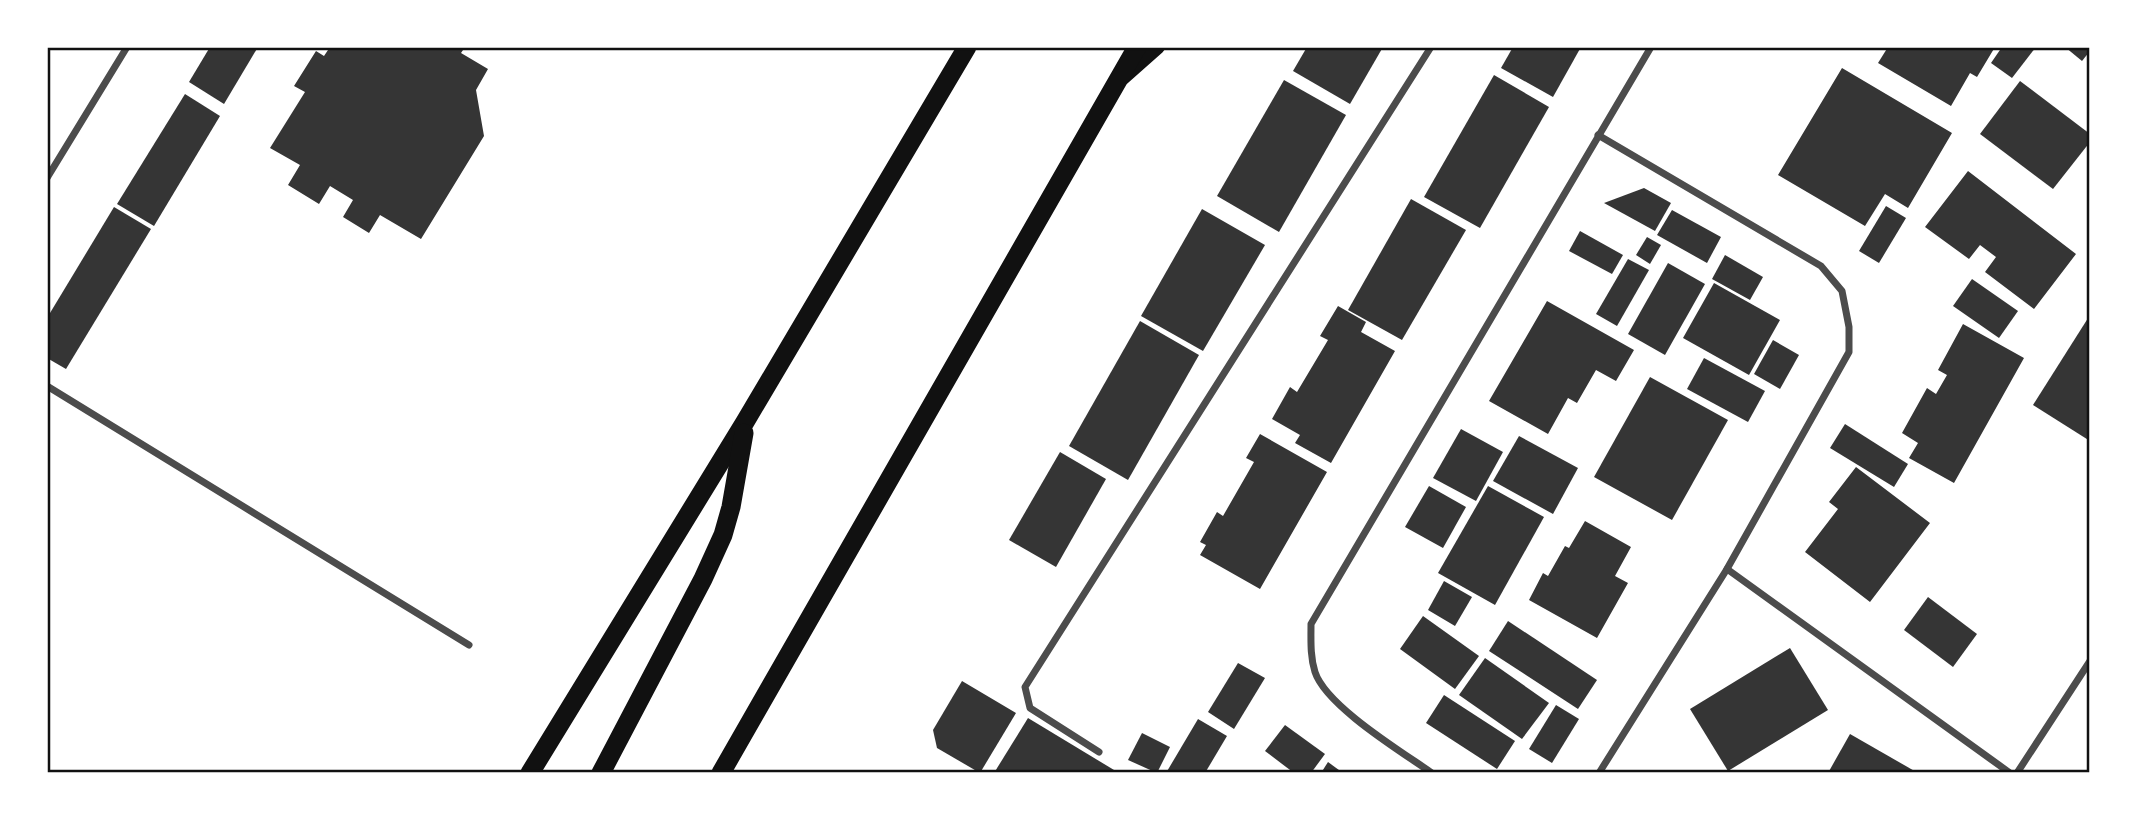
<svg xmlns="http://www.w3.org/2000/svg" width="2137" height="820" font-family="'Sofia Sans Condensed',sans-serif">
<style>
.building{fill:#353535}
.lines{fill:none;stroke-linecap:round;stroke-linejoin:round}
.minor{stroke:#4c4c4c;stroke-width:7}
.secondary{stroke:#111;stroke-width:14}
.trunk{stroke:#111;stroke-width:19}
.neatline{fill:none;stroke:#111;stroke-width:2.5}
</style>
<rect width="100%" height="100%" fill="#fff"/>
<!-- building -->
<g class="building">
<polygon points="210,47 258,47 224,104 189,82"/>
<polygon points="330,47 465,47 461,53 488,69 476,90 484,136 421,239 380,215 369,233 343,217 353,200 330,186 319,204 288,185 300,165 270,148 305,92 294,86 316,51 324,56"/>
<polygon points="1307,47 1383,47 1350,104 1293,71"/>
<polygon points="1513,47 1581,47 1553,97 1501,68"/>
<polygon points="1888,47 1995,47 1977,77 1970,73 1951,106 1878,63"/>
<polygon points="2002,47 2036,47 2012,78 1991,63"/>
<polygon points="2065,47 2090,47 2090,51 2082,61"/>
<polygon points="1842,68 1952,133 1908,208 1885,194 1865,226 1778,175"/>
<polygon points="1494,75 1549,107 1480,228 1424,197"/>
<polygon points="1284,80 1346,115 1279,232 1217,196"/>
<polygon points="2020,81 2090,134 2090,142 2053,189 1980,134"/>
<polygon points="185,94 220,116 154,226 117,204"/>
<polygon points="1968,171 2076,254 2034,309 1985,272 1996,257 1980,245 1969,259 1925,227"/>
<polygon points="1644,188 1671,203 1655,231 1604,203"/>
<polygon points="1411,199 1466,230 1402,340 1348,310"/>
<polygon points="1886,206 1906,218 1879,263 1859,251"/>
<polygon points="114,207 151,229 66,369 47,358 47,318"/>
<polygon points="1202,209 1265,245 1203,351 1141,316"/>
<polygon points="1672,210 1721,237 1707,263 1657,235"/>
<polygon points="1580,231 1623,255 1612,274 1569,251"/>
<polygon points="1647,237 1661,245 1650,264 1636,255"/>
<polygon points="1725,255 1763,277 1750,300 1712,279"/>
<polygon points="1628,259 1649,270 1617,326 1596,314"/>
<polygon points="1668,263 1705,284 1665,355 1628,334"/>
<polygon points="1972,279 2018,311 1999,338 1953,306"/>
<polygon points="1714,283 1780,320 1749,375 1683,338"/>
<polygon points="1547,301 1634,350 1616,381 1596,370 1577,403 1568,398 1548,434 1489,401"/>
<polygon points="1338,306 1366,322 1361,332 1395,351 1331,463 1295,443 1300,435 1272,419 1290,387 1297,392 1328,340 1320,336"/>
<polygon points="2090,315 2090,441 2033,405"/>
<polygon points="1140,321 1199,355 1128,480 1069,446"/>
<polygon points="1963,324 2024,358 1954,483 1909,458 1918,443 1902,433 1927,388 1936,394 1947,375 1938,370"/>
<polygon points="1773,340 1799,355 1780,389 1754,374"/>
<polygon points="1704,358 1765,391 1748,422 1687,389"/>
<polygon points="1650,377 1728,420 1672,520 1594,477"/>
<polygon points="1845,424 1908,464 1894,487 1830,448"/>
<polygon points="1461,429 1503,452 1476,501 1433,478"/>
<polygon points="1260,434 1327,472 1260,589 1200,555 1206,545 1200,542 1217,512 1223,516 1254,462 1246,458"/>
<polygon points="1519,436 1578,468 1553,514 1493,481"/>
<polygon points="1060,452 1106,479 1056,567 1009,540"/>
<polygon points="1856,467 1930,523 1870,602 1805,552 1838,509 1829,502"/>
<polygon points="1429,486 1466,507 1443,548 1405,527"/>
<polygon points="1488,486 1544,517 1495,605 1438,573"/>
<polygon points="1585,521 1631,547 1615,576 1628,583 1597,638 1529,600 1543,573 1548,576 1565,546 1569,548"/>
<polygon points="1444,581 1472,597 1455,626 1428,610"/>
<polygon points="1928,597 1977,634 1953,667 1904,630"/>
<polygon points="1423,616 1479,656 1455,689 1400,649"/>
<polygon points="1508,621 1597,680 1578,709 1489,651"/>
<polygon points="1790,648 1828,710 1728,771 1690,709"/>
<polygon points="1485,658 1549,703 1522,739 1459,695"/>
<polygon points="1238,663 1265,678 1234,729 1208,712"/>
<polygon points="962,681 1016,713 980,773 937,748 933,730"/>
<polygon points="1444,695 1515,741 1497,769 1426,723"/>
<polygon points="1556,705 1579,719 1552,763 1529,749"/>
<polygon points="1028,718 1119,773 994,773"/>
<polygon points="1198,719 1227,736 1205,773 1166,773"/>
<polygon points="1285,725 1325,754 1311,773 1294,773 1265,751"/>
<polygon points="1142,733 1170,747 1157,773 1128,760"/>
<polygon points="1850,734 1918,773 1828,773"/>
<polygon points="1328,762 1343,773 1321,773"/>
</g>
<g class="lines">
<!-- minor -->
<g class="minor">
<polyline points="1598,135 1821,266 1842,291 1849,327 1849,352 1727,569 1599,773"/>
<polyline points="47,178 127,47"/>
<polyline points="47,386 469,645"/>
<polyline points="1727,569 2010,773"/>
<polyline points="1099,752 1030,708 1025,687 1431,47"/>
<path d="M1432,773c-30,-21 -106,-67 -117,-101 -5,-16 -4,-32 -4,-48l340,-577"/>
<polyline points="2017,773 2090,661"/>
</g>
<!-- secondary -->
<polyline class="secondary" points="1123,78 1158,47"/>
<!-- trunk -->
<g class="trunk">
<polyline points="530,773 745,422 967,47"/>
<polyline points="601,773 703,579 723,535 731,507 744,433"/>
<polyline points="721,773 1137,47"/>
</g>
</g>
<!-- border -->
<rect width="2137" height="820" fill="none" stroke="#ffffff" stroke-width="98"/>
<rect x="49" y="49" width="2039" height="722" class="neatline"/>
</svg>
